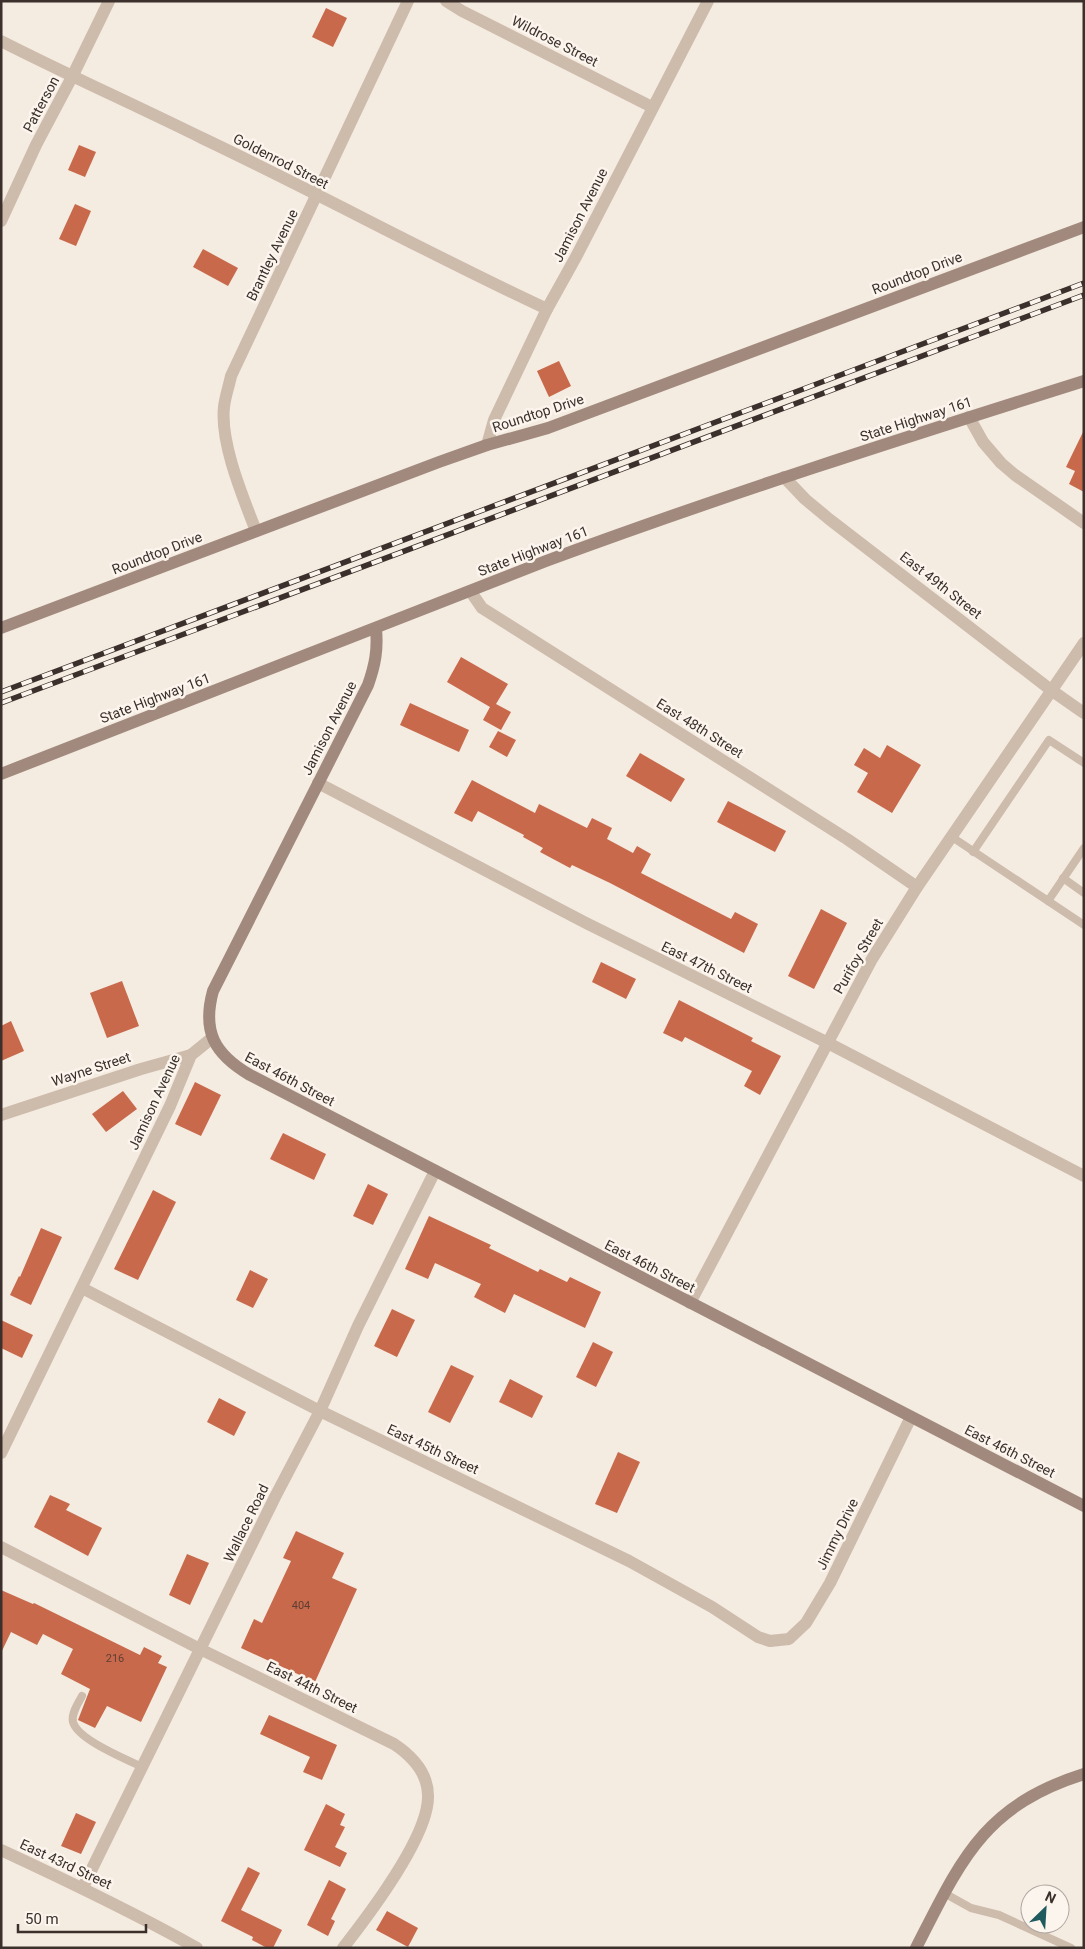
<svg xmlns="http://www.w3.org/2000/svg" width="1085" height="1949" font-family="Roboto,sans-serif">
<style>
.building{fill:#c8694b}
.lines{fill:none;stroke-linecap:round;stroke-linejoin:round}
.lane{stroke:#cdbbac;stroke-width:8}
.street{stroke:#cdbbac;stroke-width:12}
.secondary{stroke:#a18a7d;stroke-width:12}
.rail-casing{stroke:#3b302b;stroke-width:5.5}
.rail{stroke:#fbf5ee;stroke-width:4;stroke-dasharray:11;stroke-linecap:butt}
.labels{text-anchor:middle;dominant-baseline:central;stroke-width:5;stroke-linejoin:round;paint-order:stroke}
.number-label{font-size:11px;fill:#5e3e33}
.street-label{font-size:14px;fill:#3b302b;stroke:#fbf5ee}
</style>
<rect width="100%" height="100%" fill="#f4ebe1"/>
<!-- building -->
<g class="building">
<polygon points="326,8 347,18 333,47 312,37"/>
<polygon points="79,145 96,152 85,177 68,170"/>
<polygon points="75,204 91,211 76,246 59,239"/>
<polygon points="203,249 238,268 228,286 193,267"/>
<polygon points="559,361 571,386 549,397 537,371"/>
<polygon points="1084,430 1084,492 1069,484 1075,471 1066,467"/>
<polygon points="461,657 508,684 496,704 511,712 501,730 483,720 490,707 447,682"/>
<polygon points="410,703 469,730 459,752 400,725"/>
<polygon points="498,731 516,740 507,757 489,747"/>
<polygon points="887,745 921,765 892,813 857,792 868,773 854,765 864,748 880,758"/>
<polygon points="640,753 685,779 671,802 626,776"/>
<polygon points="472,780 535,813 539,804 587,828 592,818 612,828 607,839 633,853 637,846 651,854 641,873 731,919 735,912 758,924 744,953 610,883 572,865 570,868 540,852 543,848 523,837 524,835 478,811 472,822 454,813"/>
<polygon points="728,801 786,831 775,852 717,822"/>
<polygon points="821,909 847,923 814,989 788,976"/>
<polygon points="601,962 636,979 626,999 592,982"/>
<polygon points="122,981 139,1026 107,1038 90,993"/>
<polygon points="679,1000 753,1038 751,1041 781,1056 760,1095 744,1086 752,1071 685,1037 682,1042 663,1033"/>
<polygon points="11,1021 24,1051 1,1061 1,1026"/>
<polygon points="195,1082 221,1095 201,1136 175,1124"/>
<polygon points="123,1091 137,1109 106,1132 92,1114"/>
<polygon points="283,1133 326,1154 314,1180 270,1159"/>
<polygon points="368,1184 388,1194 373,1225 353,1216"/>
<polygon points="153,1190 176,1202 138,1280 114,1269"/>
<polygon points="429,1216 491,1245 489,1248 538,1272 540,1269 567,1282 570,1277 601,1292 585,1328 514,1294 505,1313 474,1297 481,1284 435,1263 428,1279 405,1269"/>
<polygon points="41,1228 62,1237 31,1305 10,1295 19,1276 20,1277"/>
<polygon points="250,1270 268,1279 253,1308 236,1300"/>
<polygon points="392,1309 415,1320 397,1357 374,1346"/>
<polygon points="1,1320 33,1335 22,1358 1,1348"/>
<polygon points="593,1342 613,1352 596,1387 576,1377"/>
<polygon points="451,1365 474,1376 450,1423 428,1412"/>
<polygon points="510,1379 543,1396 532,1418 499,1402"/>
<polygon points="219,1398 246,1412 234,1436 207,1422"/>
<polygon points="618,1452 640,1462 617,1513 595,1504"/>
<polygon points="50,1495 70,1504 66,1510 102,1528 88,1556 34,1527"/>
<polygon points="296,1531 344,1553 332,1578 357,1589 315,1682 241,1648 254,1619 262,1623 291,1561 283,1558"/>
<polygon points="187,1554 209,1563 190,1605 169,1595"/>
<polygon points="1,1590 33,1604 34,1603 140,1655 144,1647 162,1656 158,1663 167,1667 141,1722 107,1706 95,1728 78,1720 90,1689 61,1674 73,1649 43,1634 37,1645 11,1632 1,1653"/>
<polygon points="269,1715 337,1745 322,1780 303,1772 310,1757 260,1734"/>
<polygon points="326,1804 345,1814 340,1825 345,1827 335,1847 347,1853 340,1867 304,1850"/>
<polygon points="76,1813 96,1822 81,1854 61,1846"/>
<polygon points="248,1867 260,1873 241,1910 282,1930 273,1948 267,1948 252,1940 253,1937 221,1921"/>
<polygon points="329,1880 346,1889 331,1919 335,1921 328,1936 307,1925"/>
<polygon points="387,1911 418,1928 408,1947 376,1930"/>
</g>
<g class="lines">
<!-- lane -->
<g class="lane">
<polyline points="952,837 1084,925"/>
<polyline points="973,852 1049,740 1084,763"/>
<polyline points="1063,878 1084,893"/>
<polyline points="1048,901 1084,848"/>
<path d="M82,1696c-4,7 -11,18 -9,26 5,18 53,37 69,45"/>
<polyline points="944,1893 971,1908 999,1915 1071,1948"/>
</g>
<!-- street -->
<g class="street">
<polyline points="446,1 462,11 652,107"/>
<path d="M1,41c67,34 134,64 201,97 116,55 229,117 345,171"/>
<polyline points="1,221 36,145 72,77 109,1"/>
<polyline points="969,417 983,442 1001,463 1015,475 1084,523"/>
<polyline points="487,445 494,420 547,309 577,255 708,1"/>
<polyline points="784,477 805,499 829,519 1051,690 1084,713"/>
<path d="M256,531c-13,-34 -36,-88 -32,-124 1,-10 5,-21 7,-31l177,-375"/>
<polyline points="471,592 482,608 847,839 917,887"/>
<polyline points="318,783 586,923 826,1042 1084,1176"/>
<polyline points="1,1115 141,1069 191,1055"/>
<polyline points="82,1288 320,1411 629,1561 712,1607 758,1637 770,1641 789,1639 806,1623 830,1583 911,1417"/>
<polyline points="690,1303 872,959 917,887 1084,643"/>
<polyline points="1,1453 170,1106 191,1055 212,1038"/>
<path d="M1,1547l199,102 194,95c18,12 34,28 34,52 1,40 -60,120 -85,152"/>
<path d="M1,1850c67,31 132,62 196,98"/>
<polyline points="83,1887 275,1497 320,1411 358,1326 435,1171"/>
</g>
<!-- secondary -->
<g class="secondary">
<polyline points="1,628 439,462 487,445 548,428 1084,227"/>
<path d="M376,629c2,21 -1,36 -8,56l-155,306c-11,40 1,63 37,84l834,431"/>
<path d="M1,774l545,-213c178,-66 357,-123 538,-180"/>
<path d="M916,1948c45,-88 67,-142 168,-174"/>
</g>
<defs>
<g id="rail">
<polyline points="1,692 1084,283"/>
<polyline points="1,703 1084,295"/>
</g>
</defs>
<!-- rail casing -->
<use href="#rail" class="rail-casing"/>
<!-- rail -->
<use href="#rail" class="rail"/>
</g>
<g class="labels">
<!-- number labels -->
<g class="number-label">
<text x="301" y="1605">404</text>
<text x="115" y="1658">216</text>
</g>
<!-- street labels -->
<g class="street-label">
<text transform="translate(555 41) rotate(27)">Wildrose Street</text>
<text transform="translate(41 104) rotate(-62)">Patterson</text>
<text transform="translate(281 161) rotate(27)">Goldenrod Street</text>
<text transform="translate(580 215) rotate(-63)">Jamison Avenue</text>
<text transform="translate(272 255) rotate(-64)">Brantley Avenue</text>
<text transform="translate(917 273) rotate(-21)">Roundtop Drive</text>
<text transform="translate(538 413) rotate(-18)">Roundtop Drive</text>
<text transform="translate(916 419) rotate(-18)">State Highway 161</text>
<text transform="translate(533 551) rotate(-21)">State Highway 161</text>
<text transform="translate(157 553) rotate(-21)">Roundtop Drive</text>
<text transform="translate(941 585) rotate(38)">East 49th Street</text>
<text transform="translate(155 698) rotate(-21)">State Highway 161</text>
<text transform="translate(329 728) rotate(-63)">Jamison Avenue</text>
<text transform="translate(700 728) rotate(32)">East 48th Street</text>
<text transform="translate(858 956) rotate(-60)">Purifoy Street</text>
<text transform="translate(707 967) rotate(26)">East 47th Street</text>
<text transform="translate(91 1069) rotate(-18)">Wayne Street</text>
<text transform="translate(290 1079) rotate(28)">East 46th Street</text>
<text transform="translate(154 1102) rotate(-65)">Jamison Avenue</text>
<text transform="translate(650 1266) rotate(27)">East 46th Street</text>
<text transform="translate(433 1449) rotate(25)">East 45th Street</text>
<text transform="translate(1010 1451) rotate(27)">East 46th Street</text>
<text transform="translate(246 1523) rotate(-64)">Wallace Road</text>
<text transform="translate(837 1534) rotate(-64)">Jimmy Drive</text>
<text transform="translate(312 1687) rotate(26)">East 44th Street</text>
<text transform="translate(66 1864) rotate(25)">East 43rd Street</text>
</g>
</g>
<!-- border -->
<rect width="1085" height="1949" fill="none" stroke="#3b302b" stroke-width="5"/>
<!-- north arrow -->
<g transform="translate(1045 1909) rotate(25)"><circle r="24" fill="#fbf5ee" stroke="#aea6a0"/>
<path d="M0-4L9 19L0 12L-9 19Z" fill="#1f5a5e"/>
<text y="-8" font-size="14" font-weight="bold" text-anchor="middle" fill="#3b302b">N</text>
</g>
<!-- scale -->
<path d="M18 1924v8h128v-8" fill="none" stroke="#3b302b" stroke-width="2.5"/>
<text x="25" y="1924" font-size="15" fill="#3b302b" stroke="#fbf5ee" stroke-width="4" paint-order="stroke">50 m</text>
</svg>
